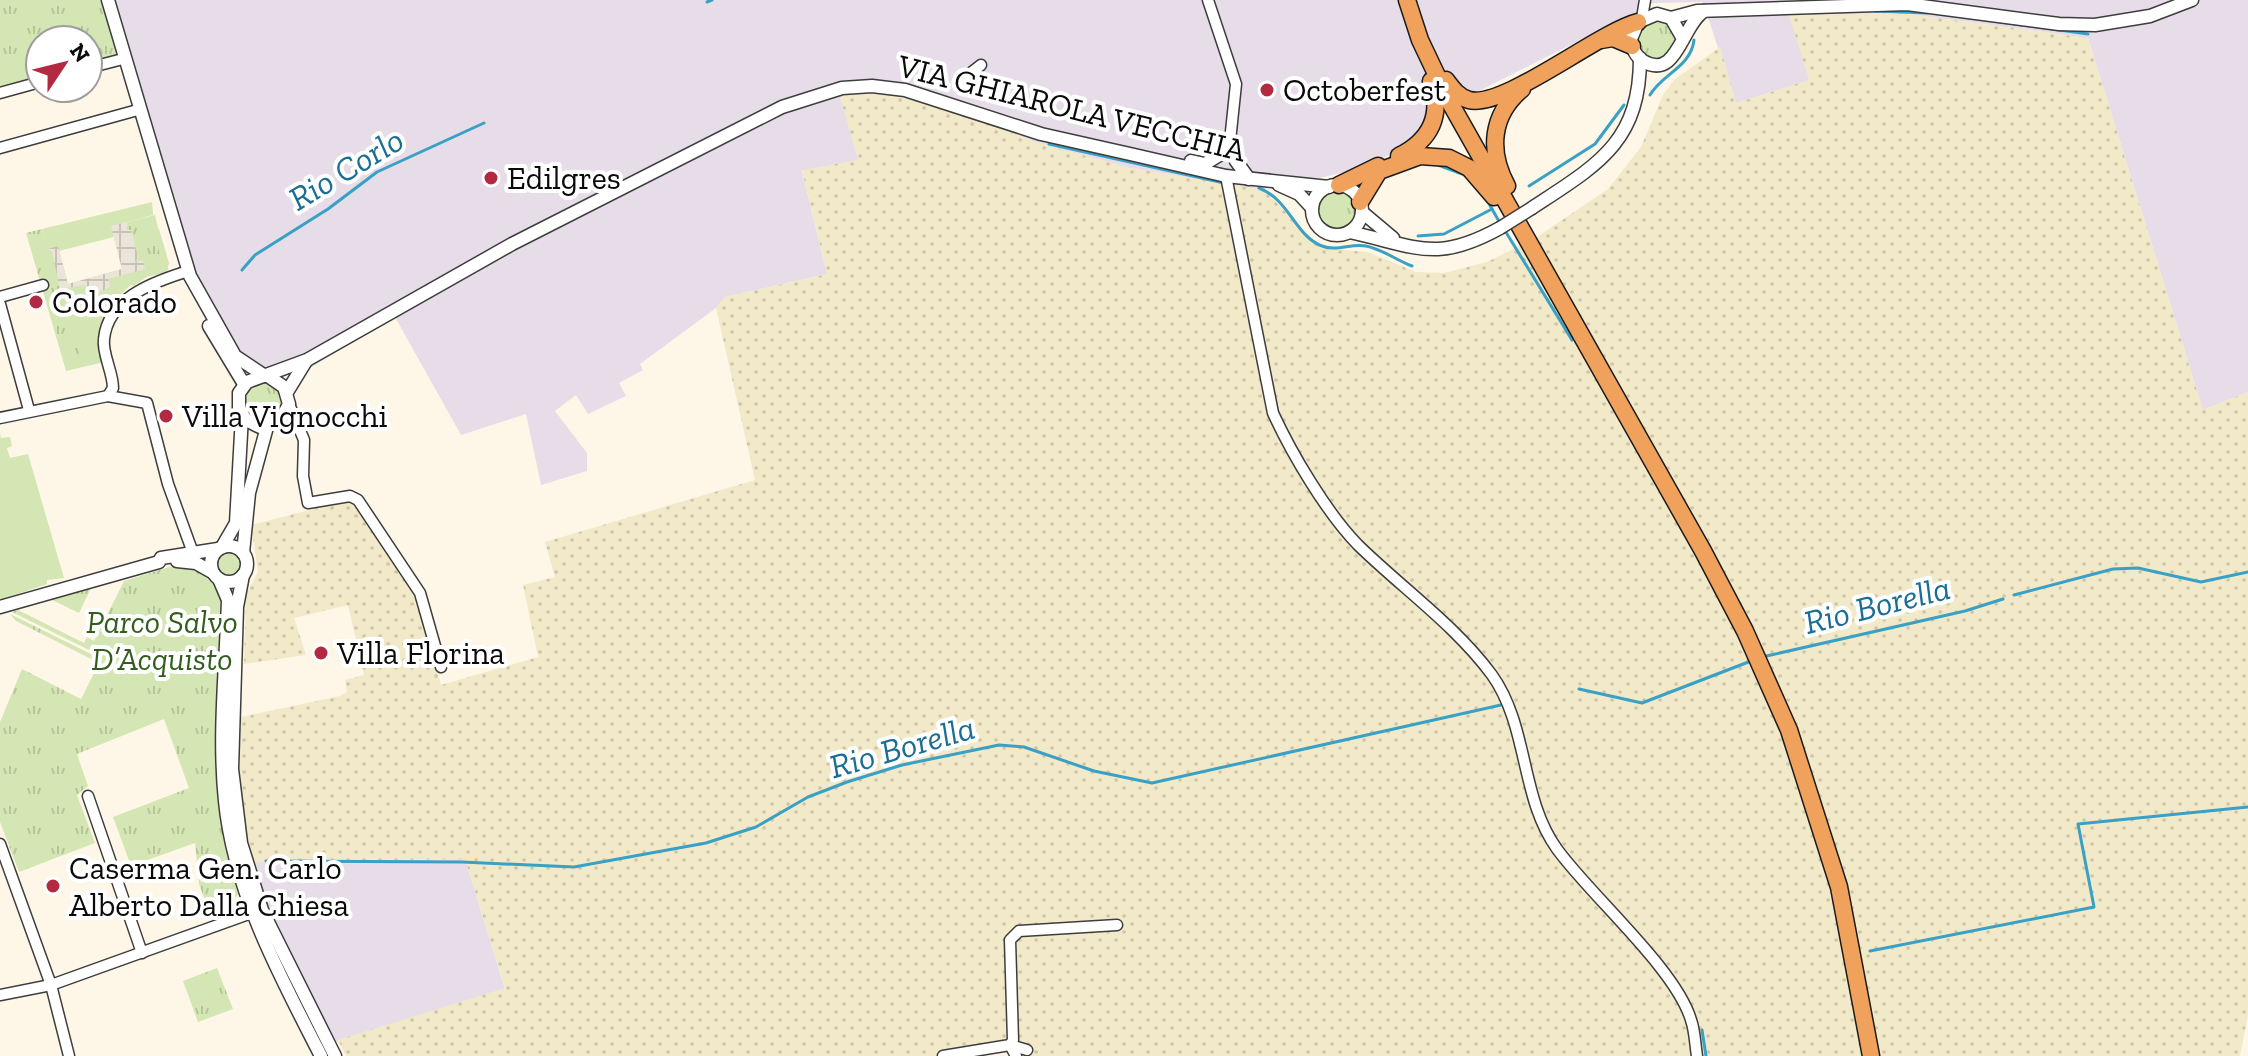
<svg xmlns="http://www.w3.org/2000/svg" width="2248" height="1056" font-family="'Zilla Slab',serif">
<style>
.industrial{fill:#e6dde9}
.farmland{fill:url(#farmland-dots)}
.grass{fill:url(#grass-tufts)}
.garden{fill:#d4e6b3}
.plaza{fill:url(#plaza-grid)}
.lines{fill:none;stroke-linecap:round;stroke-linejoin:round}
.stream{stroke:#39a0c6;stroke-width:3}
.minor-casing{stroke:#3d3d3d;stroke-width:13}
.tertiary-casing{stroke:#3d3d3d;stroke-width:15}
.trunk-casing{stroke:#1b1b1b;stroke-width:19}
.minor{stroke:#fff;stroke-width:10}
.tertiary{stroke:#fff;stroke-width:12}
.trunk{stroke:#f0a25c;stroke-width:16}
.tertiary-bridge-casing{stroke:#3d3d3d;stroke-width:15;stroke-linecap:butt}
.tertiary-bridge{stroke:#fff;stroke-width:12}
.poi-dot{fill:#b22941;stroke:#fff;stroke-width:3}
.labels{text-anchor:middle;dominant-baseline:central;stroke-width:8;stroke-linejoin:round;paint-order:stroke}
.poi-label{font-size:32px;fill:#0a0a0a;stroke:#fff;text-anchor:start}
.street-label{font-size:32px;fill:#0a0a0a;stroke:#fff}
.park-label{font-size:32px;font-style:italic;fill:#335d1e;stroke:#fff}
.water-label{font-size:34px;font-style:italic;fill:#1a6e94;stroke:#fff}
</style>
<defs>
<pattern id="farmland-dots" width="8" height="8" patternUnits="userSpaceOnUse" patternTransform="scale(2)"><rect width="8" height="8" fill="#f2e9c9"/><path d="M2 2h.1M6 6h.1" fill="none" stroke="#cec6ab" stroke-width="1.8" stroke-linecap="round"/></pattern>
<pattern id="grass-tufts" width="24" height="20" patternUnits="userSpaceOnUse" patternTransform="scale(2)"><rect width="24" height="20" fill="#d4e6b3"/><path d="M3 7l-1-3M5 7V3M7 7l1-3M15 17l-1-3M17 17v-4M19 17l1-3" fill="none" stroke="#b5c499"/></pattern>
<pattern id="plaza-grid" width="8" height="8" patternUnits="userSpaceOnUse" patternTransform="scale(2)"><rect width="8" height="8" fill="#ebe4d9"/><path d="M0 4h8M4 0v8" fill="none" stroke="#c8c2b9"/></pattern>
</defs>
<rect width="100%" height="100%" fill="#fef7e7"/>
<!-- industrial -->
<g class="industrial">
<polygon points="103,0 2248,0 2248,392 2203,410 2088,38 1900,13 1790,15 1810,80 1736,103 1703,2 1654,3 1473,94 1444,94 1425,123 1400,149 1369,166 1320,178 1279,178 1264,190 1129,168 1035,142 955,110 841,97 859,160 802,171 827,274 725,297 716,308 640,364 643,370 619,383 626,396 588,414 576,395 555,411 587,453 587,471 541,485 526,414 461,435 395,317 305,371 243,378 211,321"/>
<polygon points="465,859 505,989 337,1042 317,1032 272,937 252,862"/>
</g>
<!-- farmland -->
<polygon class="farmland" points="1900,13 2088,38 2203,410 2248,392 2248,1015 2240,1056 1020,1056 1017,1046 961,1056 346,1056 338,1040 505,988 465,859 252,862 236,788 241,717 340,696 347,692 345,680 364,675 348,605 294,618 306,655 244,664 246,594 258,572 251,525 348,500 356,504 415,593 441,685 538,657 523,585 555,577 545,542 755,480 716,308 725,297 827,274 802,170 858,160 840,97 865,92 902,94 955,110 1035,142 1129,168 1264,190 1321,248 1368,252 1416,272 1444,273 1487,262 1537,237 1608,189 1641,147 1663,95 1674,80 1720,47 1736,103 1809,80 1789,15"/>
<!-- grass -->
<g class="grass">
<polygon points="0,0 103,0 121,56 88,66 88,40 40,40 40,80 0,91"/>
<circle cx="1656" cy="39" r="19"/>
<circle cx="1337" cy="210" r="19"/>
<path d="M155,215l13,55c-9,6 -21,5 -30,10 -28,18 -42,51 -34,82l-38,9 -40,-138 16,-4 6,20 10,-3 10,38 54,-15 -11,-43z"/>
<circle cx="264" cy="401" r="18"/>
<circle cx="228" cy="564" r="11"/>
<path d="M176,565c25,5 36,13 47,36l2,229 13,64 -11,19 -15,7 -13,-36 -4,-41 -64,23 -18,-49 76,-29 -25,-69 -87,35 11,32 -11,9 18,48 -76,29 -19,-50v-100l22,-53 59,30 18,-36 -83,-42 -6,-7 91,45 -6,-6 3,-6 -6,-3 -3,6 -77,-38 6,-2 66,33 3,-6 7,4 30,-60z"/>
<polygon points="91,588 79,613 50,599"/>
<polygon points="217,968 233,1009 198,1022 183,981"/>
</g>
<!-- garden -->
<g class="garden">
<polygon points="152,202 153,215 112,226 114,237 59,251 57,247 41,251 38,241 45,239 42,229"/>
<polygon points="159,229 169,263 167,271 159,275 158,270 164,267 155,238 149,240 148,235"/>
<polygon points="145,269 147,277 133,286 128,282 105,308 94,329 78,328 72,305 98,295 108,279"/>
<polygon points="86,338 99,342 104,362 85,366 76,341"/>
<polygon points="0,433 1,438 10,437 12,446 7,448 10,458 28,454 64,578 47,580 47,584 0,600"/>
</g>
<!-- plaza -->
<polygon class="plaza" points="128,222 126,230 131,230 138,257 135,262 143,260 145,269 108,279 110,287 89,297 85,285 60,289 52,252 48,249 58,246 68,284 122,269 111,226"/>
<g class="lines">
<!-- stream -->
<g class="stream">
<polyline points="707,2 712,0"/>
<polyline points="1875,11 1927,13"/>
<polyline points="1964,17 2088,34"/>
<path d="M1650,95c12,-21 41,-28 44,-55"/>
<polyline points="1049,144 1224,183"/>
<polyline points="1438,165 1465,175"/>
<polyline points="1529,186 1595,144 1624,105"/>
<path d="M1259,188c31,12 36,48 63,58 15,6 29,-3 44,0 16,3 30,14 46,20"/>
<polyline points="1488,202 1500,223"/>
<polyline points="1504,229 1572,340"/>
<polyline points="1418,236 1444,234 1492,209"/>
<polyline points="242,270 255,255 328,209 377,172 484,123"/>
<polyline points="2014,595 2113,569 2138,568 2201,582 2248,572"/>
<polyline points="1762,657 1965,611 2003,599"/>
<polyline points="1579,689 1642,703 1751,661"/>
<polyline points="266,861 462,862 574,867 706,843 756,827 808,797 847,782 902,765 999,745 1024,747 1094,771 1152,783 1501,705"/>
<polyline points="1870,951 2094,907 2078,824 2248,807"/>
<polyline points="1702,1030 1706,1056"/>
</g>
<defs>
<g id="minor">
<polyline points="1208,0 1236,84 1230,141"/>
<polyline points="1642,18 1645,0"/>
<polyline points="88,68 119,60"/>
<polyline points="972,72 981,65"/>
<polyline points="0,93 40,82"/>
<polyline points="0,148 134,111"/>
<path d="M1226,176l47,237c19,41 53,99 85,132 44,43 97,80 134,130 37,52 28,123 65,174 34,47 119,120 134,171 4,11 4,24 6,36"/>
<polyline points="0,297 43,285"/>
<polyline points="0,304 29,410"/>
<path d="M108,396l5,-8c0,-16 -11,-34 -9,-49 4,-40 47,-56 78,-66"/>
<polyline points="289,404 304,440 303,476 308,503 350,496 358,500 420,593 441,667"/>
<polyline points="0,418 108,396 147,403 168,484 193,553"/>
<polyline points="88,796 142,953"/>
<polyline points="0,844 51,985 69,1056"/>
<polyline points="0,995 51,985 260,910"/>
<polyline points="943,1056 1010,1045 1013,1040 1010,940 1019,931 1117,925"/>
<polyline points="1016,1056 1010,1045 1027,1050"/>
</g>
<g id="tertiary">
<polyline points="108,0 190,276 235,356 265,376"/>
<polyline points="1671,18 1697,11 1907,4 2059,24 2095,25 2150,16 2192,0"/>
<path d="M1682,37l-11,-19 -14,-4 -19,8 -7,17c1,9 4,17 12,22 34,20 38,-35 61,-50"/>
<polyline points="1230,141 1236,161 1249,179"/>
<polyline points="1191,161 1205,164 1221,154 1230,141"/>
<polyline points="1279,185 1299,194 1312,208"/>
<circle cx="1337" cy="210" r="25"/>
<path d="M1532,208c65,-43 108,-65 108,-150"/>
<polyline points="1362,212 1393,238"/>
<path d="M1349,232c67,14 86,32 151,-4"/>
<polyline points="209,326 244,384"/>
<polyline points="268,376 284,387 289,404 280,421 260,427 246,420 239,408 239,393 247,382 307,360 512,244 782,107 842,88 872,86 905,90 1041,134 1130,154 1226,176 1329,187"/>
<polyline points="287,392 306,361"/>
<circle cx="229" cy="564" r="18"/>
<polyline points="222,547 236,523 242,416"/>
<polyline points="243,553 249,493 267,427"/>
<polyline points="177,561 196,563 212,572"/>
<polyline points="243,575 237,607 232,769 241,843 262,910 335,1056"/>
<path d="M219,579l9,21c-2,66 -10,135 -3,201 9,91 55,175 96,255"/>
<polyline points="0,607 159,562 161,558 218,549"/>
</g>
<g id="trunk">
<polyline points="1407,0 1420,40 1448,99 1703,551 1745,631 1789,730 1839,887 1871,1056"/>
<polyline points="1601,40 1613,38 1632,46"/>
<path d="M1446,80c6,8 12,17 23,20 35,9 128,-67 169,-78"/>
<path d="M1399,156c32,-16 44,-41 32,-75"/>
<polyline points="1339,185 1378,166"/>
<path d="M1507,186c-19,-35 -16,-71 15,-97"/>
<polyline points="1360,202 1379,171 1420,156 1449,158 1469,168 1494,197"/>
</g>
</defs>
<!-- minor casing -->
<use href="#minor" class="minor-casing"/>
<!-- tertiary casing -->
<use href="#tertiary" class="tertiary-casing"/>
<!-- trunk casing -->
<use href="#trunk" class="trunk-casing"/>
<!-- minor -->
<use href="#minor" class="minor"/>
<!-- tertiary -->
<use href="#tertiary" class="tertiary"/>
<!-- trunk -->
<use href="#trunk" class="trunk"/>
<defs>
<polyline id="tertiary-bridge" points="1500,228 1532,208"/>
</defs>
<!-- tertiary-bridge casing -->
<use href="#tertiary-bridge" class="tertiary-bridge-casing"/>
<!-- tertiary-bridge -->
<use href="#tertiary-bridge" class="tertiary-bridge"/>
</g>
<!-- markers -->
<g class="poi-dot">
<circle cx="1267" cy="90" r="8"/>
<circle cx="491" cy="178" r="8"/>
<circle cx="36" cy="302" r="8"/>
<circle cx="166" cy="416" r="8"/>
<circle cx="321" cy="653" r="8"/>
<circle cx="53" cy="886" r="8"/>
</g>
<g class="labels">
<!-- poi labels -->
<g class="poi-label">
<text x="1283" y="90">Octoberfest</text>
<text x="507" y="178">Edilgres</text>
<text x="52" y="302">Colorado</text>
<text x="182" y="416">Villa Vignocchi</text>
<text x="337" y="653">Villa Florina</text>
<text x="69" y="868">Caserma Gen. Carlo<tspan x="69" dy="37">Alberto Dalla Chiesa</tspan></text>
</g>
<!-- street labels -->
<g class="street-label">
<text transform="translate(1072 108) rotate(14)">VIA GHIAROLA VECCHIA</text>
</g>
<!-- park labels -->
<g class="park-label">
<text x="162" y="622">Parco Salvo<tspan x="162" dy="37">D’Acquisto</tspan></text>
</g>
<!-- water labels -->
<g class="water-label">
<text transform="translate(346 169) rotate(-31)">Rio Corlo</text>
<text transform="translate(1877 605) rotate(-14)">Rio Borella</text>
<text transform="translate(902 747) rotate(-16)">Rio Borella</text>
</g>
</g>
<!-- north arrow -->
<g transform="translate(64 64) rotate(55)"><circle r="38" fill="#ffffff" stroke="#9d9d9d" stroke-width="2"/>
<path d="M0-6L14 30L0 20L-14 30Z" fill="#b22941"/>
<text y="-12" font-size="22" font-weight="bold" text-anchor="middle" fill="#0a0a0a">N</text>
</g>
</svg>
